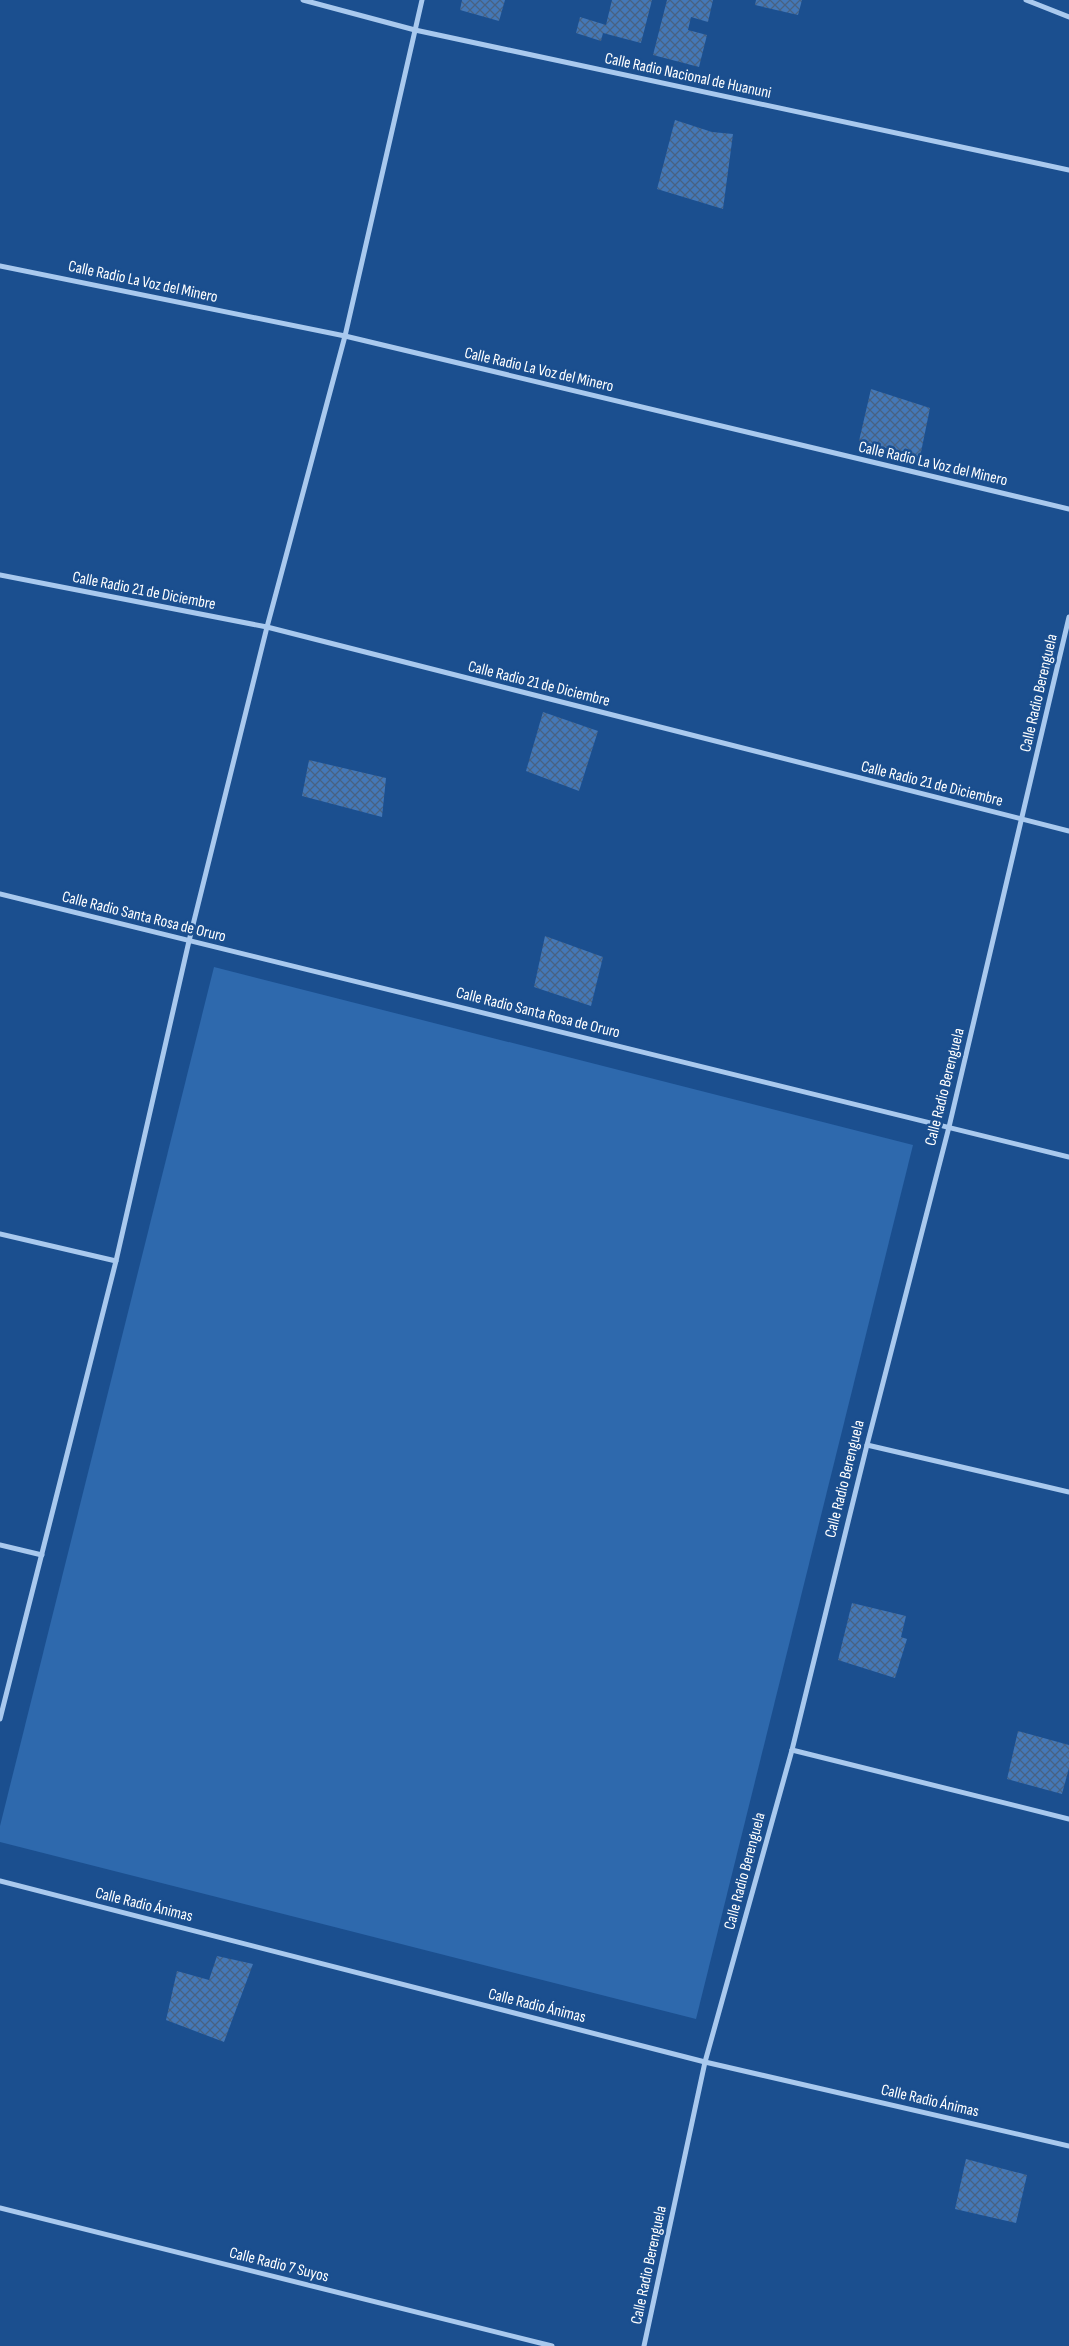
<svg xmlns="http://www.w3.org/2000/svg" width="1069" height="2346" font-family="'Sofia Sans Condensed',sans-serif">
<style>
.grass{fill:#2e69ad}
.building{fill:url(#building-cross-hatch)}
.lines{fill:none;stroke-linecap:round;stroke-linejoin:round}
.minor{stroke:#a9c9ee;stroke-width:5}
.labels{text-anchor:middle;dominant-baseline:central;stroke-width:5;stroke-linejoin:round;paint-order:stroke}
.street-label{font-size:16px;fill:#fff;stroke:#1b4f8f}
</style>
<defs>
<pattern id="building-cross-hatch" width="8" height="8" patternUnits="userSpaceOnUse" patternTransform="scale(1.25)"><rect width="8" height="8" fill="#4478b7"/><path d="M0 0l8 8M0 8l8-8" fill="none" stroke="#486282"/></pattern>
</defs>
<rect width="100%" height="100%" fill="#1b4f8f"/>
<!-- grass -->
<polygon class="grass" points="214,967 913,1145 696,2019 0,1842 0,1826"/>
<!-- building -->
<g class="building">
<polygon points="462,0 505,0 499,21 460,10"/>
<polygon points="612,0 652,0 641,43 603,33 601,41 576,33 580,17 606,25"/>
<polygon points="667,0 713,0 708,22 691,17 688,30 707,35 699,67 653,55"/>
<polygon points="756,0 802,0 798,15 755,5"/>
<polygon points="675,120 712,132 733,134 723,209 657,189"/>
<polygon points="871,389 930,408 920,457 859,441"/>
<polygon points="543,712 598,731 579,791 526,771"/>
<polygon points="309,760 386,778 382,817 302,796"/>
<polygon points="545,936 603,957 591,1006 534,987"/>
<polygon points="852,1603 906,1616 901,1637 907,1639 895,1678 838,1660"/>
<polygon points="1018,1731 1069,1745 1069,1768 1062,1794 1007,1779"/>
<polygon points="217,1956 253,1964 224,2042 166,2020 177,1971 209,1980"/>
<polygon points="966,2159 1027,2175 1016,2223 955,2209"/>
</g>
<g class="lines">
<!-- minor -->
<g class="minor">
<polyline points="303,0 415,30 1069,170"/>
<polyline points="1026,0 1069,17"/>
<polyline points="0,266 345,336 1069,509"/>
<polyline points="0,575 267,627 1069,831"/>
<polyline points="0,894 1069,1157"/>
<polyline points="0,1234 116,1261"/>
<polyline points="867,1445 1069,1492"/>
<polyline points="0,1545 42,1555"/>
<polyline points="0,1719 116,1261 189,941 267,627 345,336 422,0"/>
<polyline points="792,1750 1069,1819"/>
<polyline points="0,1881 705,2062 1069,2146"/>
<polyline points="0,2208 552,2346"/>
<polyline points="644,2346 705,2062 792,1750 867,1445 949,1127 1069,617"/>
</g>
</g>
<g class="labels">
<!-- street labels -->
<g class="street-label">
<text transform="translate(688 76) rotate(12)">Calle Radio Nacional de Huanuni</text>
<text transform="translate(143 282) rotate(12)">Calle Radio La Voz del Minero</text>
<text transform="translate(539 370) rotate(13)">Calle Radio La Voz del Minero</text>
<text transform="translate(933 464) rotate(13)">Calle Radio La Voz del Minero</text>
<text transform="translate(144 591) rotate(11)">Calle Radio 21 de Diciembre</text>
<text transform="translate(539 684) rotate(14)">Calle Radio 21 de Diciembre</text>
<text transform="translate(1039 693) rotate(-77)">Calle Radio Berenguela</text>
<text transform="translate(932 784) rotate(14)">Calle Radio 21 de Diciembre</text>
<text transform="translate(144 917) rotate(14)">Calle Radio Santa Rosa de Oruro</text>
<text transform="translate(538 1013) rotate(14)">Calle Radio Santa Rosa de Oruro</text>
<text transform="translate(945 1087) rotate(-76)">Calle Radio Berenguela</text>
<text transform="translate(845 1479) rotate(-76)">Calle Radio Berenguela</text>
<text transform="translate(745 1871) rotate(-75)">Calle Radio Berenguela</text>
<text transform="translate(144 1905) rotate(14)">Calle Radio Ánimas</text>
<text transform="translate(537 2006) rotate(14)">Calle Radio Ánimas</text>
<text transform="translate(930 2101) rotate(13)">Calle Radio Ánimas</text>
<text transform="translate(279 2265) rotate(14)">Calle Radio 7 Suyos</text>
<text transform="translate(649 2265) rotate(-78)">Calle Radio Berenguela</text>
</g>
</g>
</svg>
